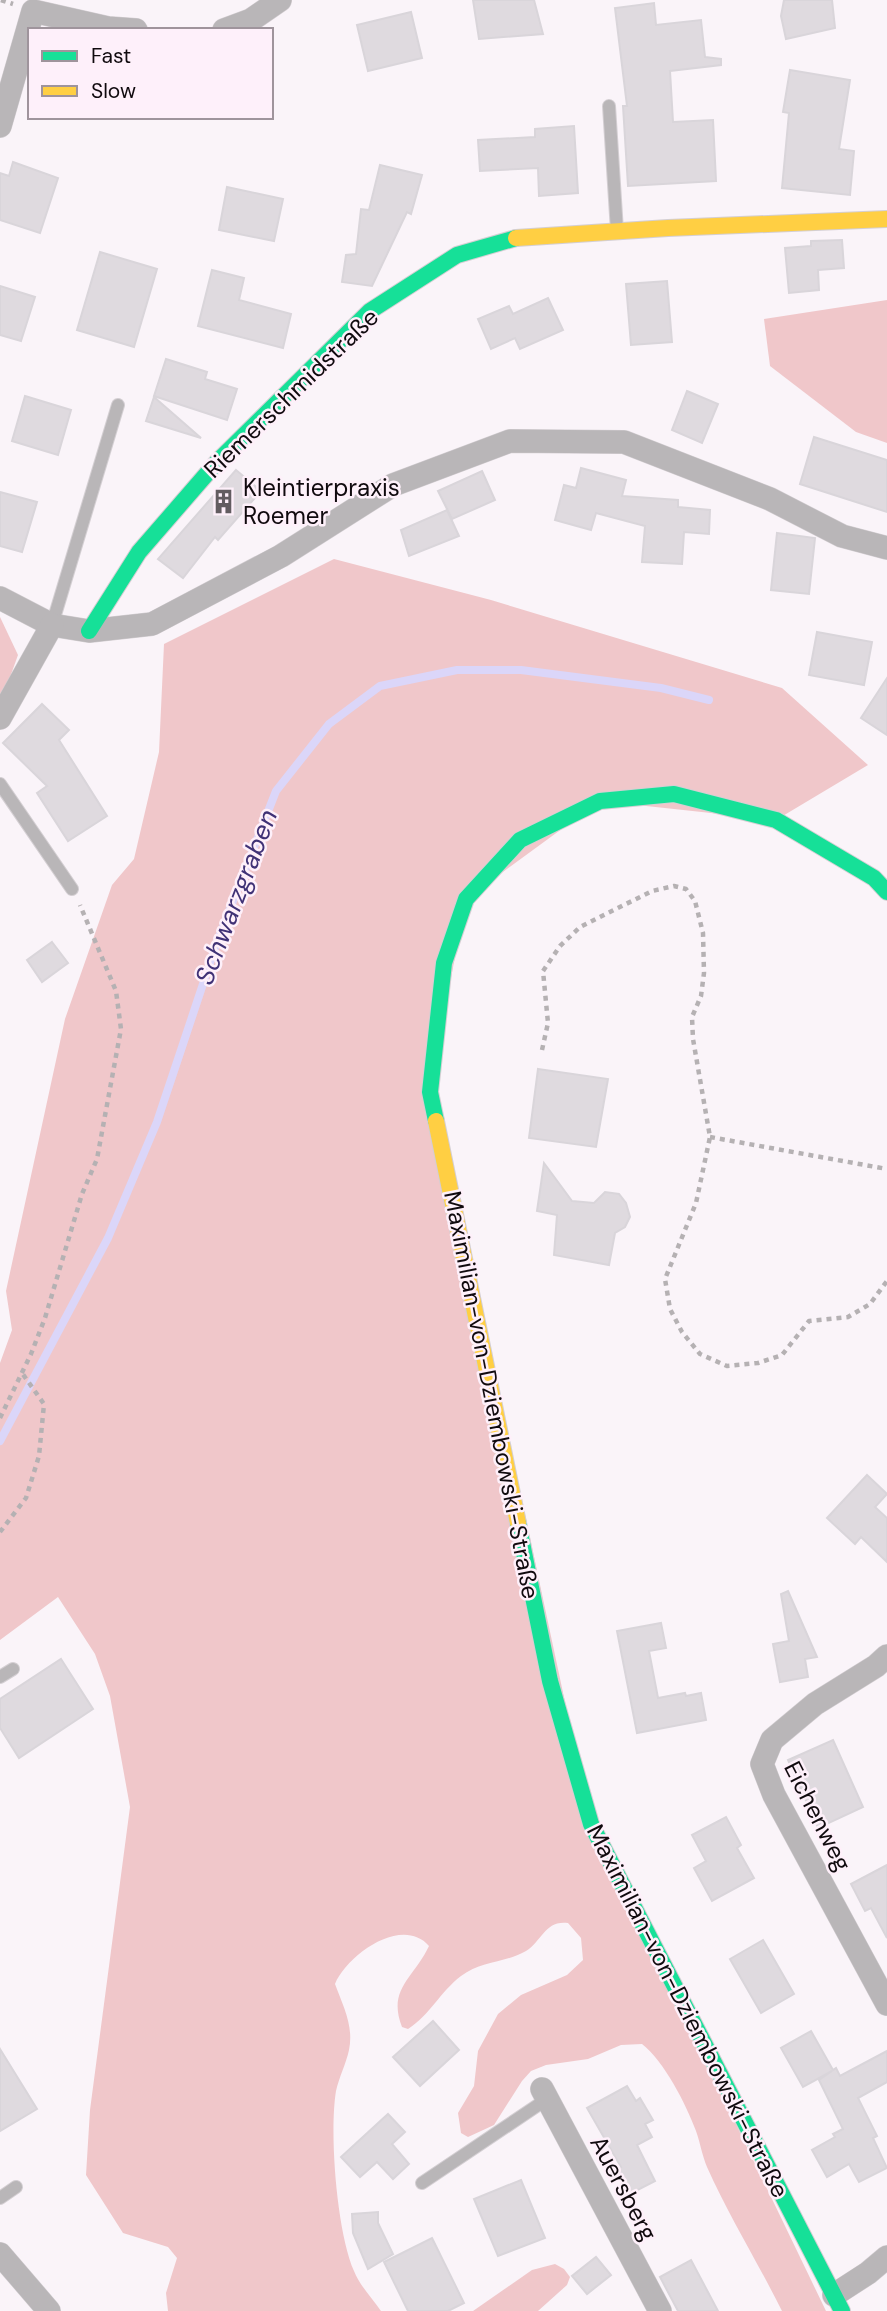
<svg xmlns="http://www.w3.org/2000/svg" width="887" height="2311" font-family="'DM Sans',sans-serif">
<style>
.forest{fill:#f0c7ca}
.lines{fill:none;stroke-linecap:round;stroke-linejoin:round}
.stream{stroke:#dbd6f9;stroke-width:8}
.building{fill:#dfdadf;stroke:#d9d5da;stroke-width:2}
.lane-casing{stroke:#d4cfd3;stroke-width:14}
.street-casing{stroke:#d4cfd3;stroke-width:24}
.fast-casing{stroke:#d4cfd3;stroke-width:18}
.slow-casing{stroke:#d4cfd3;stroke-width:18}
.path{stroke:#b5b1b3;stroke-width:4.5;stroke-dasharray:5 5;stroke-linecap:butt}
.lane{stroke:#b9b6b8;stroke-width:12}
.street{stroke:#b9b6b8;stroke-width:23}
.fast{stroke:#16e098;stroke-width:16}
.slow{stroke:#ffcf43;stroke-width:16}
.labels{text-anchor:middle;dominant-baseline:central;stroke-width:5;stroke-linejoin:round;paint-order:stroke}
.street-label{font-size:24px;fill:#100a0e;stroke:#fef0fa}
.poi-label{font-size:24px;fill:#100a0e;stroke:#fef0fa;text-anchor:start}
.water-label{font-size:26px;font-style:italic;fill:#403276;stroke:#fef0fa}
</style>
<rect width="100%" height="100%" fill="#faf4f9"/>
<!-- forest -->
<g class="forest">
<polygon points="887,300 887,443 856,432 770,366 764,319"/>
<path d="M334,559l157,41 291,88 86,77 -92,55 -176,-19 -134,98 -34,179 159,746 235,487h-44c-24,-48 -53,-95 -75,-144 -5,-12 -7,-25 -11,-36 -10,-27 -32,-70 -54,-87l-21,1 -33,14 -42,6 -15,6 -9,10 -28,44 -26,12 -7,-4 -3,-20 16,-27 4,-35 20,-37 23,-19 46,-20 16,-15 -2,-22 -13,-15c-23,-3 -26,18 -42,28 -21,12 -45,10 -65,25 -21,16 -31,39 -53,53l-6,-2c-15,-38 12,-49 27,-81 -27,-31 -82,9 -94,38 8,22 19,42 14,66 -3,14 -10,27 -13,41 -7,43 1,141 18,180 6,15 18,27 27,40h-213l-2,-18 11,-35 -9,-11 -45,-14 -37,-58 4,-65 40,-303 -20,-111 -15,-42 -37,-57 -58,43v-277l12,-33 -6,-39 59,-272 47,-134 22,-26 25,-107 5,-108z"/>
<polygon points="0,617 18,655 0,705"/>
<polygon points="555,2264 564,2269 570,2277 567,2285 538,2311 473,2311 532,2270"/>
</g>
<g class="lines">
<!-- stream -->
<polyline class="stream" points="0,1441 108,1238 157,1122 217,942 276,791 329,724 380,686 457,670 521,670 661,688 709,700"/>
</g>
<!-- building -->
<g class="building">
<polygon points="473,0 534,0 543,34 479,39"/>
<polygon points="784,0 832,0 835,28 786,39 781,16"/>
<polygon points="654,3 656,25 701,20 705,57 721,59 721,65 670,71 673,122 713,120 716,181 628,186 623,106 627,106 615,8"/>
<polygon points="411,12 422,58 368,71 357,25"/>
<polygon points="790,70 850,80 839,149 854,151 850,195 782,188 789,113 783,112"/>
<polygon points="574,126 578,193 539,196 538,168 480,171 478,140 535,137 535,129"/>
<polygon points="13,162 58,178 40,233 0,220 0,173 9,176"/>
<polygon points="380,165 422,175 411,214 407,212 372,286 342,282 346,255 356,254 361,209 369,210"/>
<polygon points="227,187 283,199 274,241 219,230"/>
<polygon points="842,240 844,268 818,270 819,290 789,293 785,248 811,246 811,241"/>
<polygon points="100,252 157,269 134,347 77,330"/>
<polygon points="212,270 244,278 239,300 291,314 283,348 198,326"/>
<polygon points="667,281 672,342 631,345 626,284"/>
<polygon points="0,286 35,297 21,341 0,335"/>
<polygon points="548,298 563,330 520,349 515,338 491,349 478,319 509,306 513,314"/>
<polygon points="166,359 207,372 205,379 237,389 227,420 154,396"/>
<polygon points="687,391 718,404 702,443 672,430"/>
<polygon points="25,396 71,410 58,455 12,441"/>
<polygon points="154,397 201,438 146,421"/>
<polygon points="814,437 887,460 887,512 800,484"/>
<polygon points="581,468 626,480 622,496 678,500 678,507 710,510 709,534 684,532 682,564 642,562 645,526 596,513 591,530 555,520 564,485 576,488"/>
<polygon points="236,470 261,491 218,540 215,537 183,578 158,559"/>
<polygon points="482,471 495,500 452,519 438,491"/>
<polygon points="0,492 37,502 22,552 0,546"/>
<polygon points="447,510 459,536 409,556 401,530"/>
<polygon points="777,533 815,538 809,594 771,590"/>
<polygon points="817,632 872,642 864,685 809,675"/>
<polygon points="887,678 887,735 861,718"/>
<polygon points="42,704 69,730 59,740 107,816 68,841 37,793 47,786 3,743"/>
<polygon points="52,942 68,963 42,982 27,960"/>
<polygon points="538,1069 608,1079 596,1147 529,1138"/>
<polygon points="544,1163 572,1201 594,1203 605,1192 619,1194 626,1203 630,1217 625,1227 615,1233 609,1265 554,1255 557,1215 537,1211"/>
<polygon points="867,1475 887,1494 875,1507 887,1518 887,1562 861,1537 855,1544 827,1518"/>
<polygon points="788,1591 817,1657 805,1659 808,1677 780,1682 773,1644 789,1641 781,1594"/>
<polygon points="661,1623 666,1648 649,1651 658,1698 685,1693 686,1696 701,1693 706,1720 637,1733 617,1631"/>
<polygon points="61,1659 93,1709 19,1758 0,1728 0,1699"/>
<polygon points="833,1740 863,1807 818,1828 788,1760"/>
<polygon points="726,1817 741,1845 737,1848 754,1878 712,1901 694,1868 706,1861 692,1835"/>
<polygon points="887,1865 887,1938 871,1908 865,1911 851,1884"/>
<polygon points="763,1940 794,1994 761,2013 730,1959"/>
<polygon points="433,2021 459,2050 420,2086 393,2057"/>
<polygon points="811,2031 833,2070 836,2068 840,2076 887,2051 887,2082 858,2098 877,2136 873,2138 887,2168 859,2182 849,2164 827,2177 812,2150 835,2137 833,2134 843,2129 819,2080 832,2071 803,2087 781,2048"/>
<polygon points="0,2049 37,2109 0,2131"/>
<polygon points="627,2086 636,2101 640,2098 653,2120 645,2124 652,2137 637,2145 655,2181 630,2194 617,2168 621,2167 587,2108"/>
<polygon points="388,2114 405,2132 392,2144 409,2164 393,2179 377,2162 360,2177 341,2157"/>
<polygon points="521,2180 545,2238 498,2256 474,2199"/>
<polygon points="378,2212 378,2223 393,2254 368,2269 353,2233 352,2214"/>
<polygon points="432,2238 464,2303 448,2311 408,2311 384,2262"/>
<polygon points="596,2257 611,2275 587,2294 572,2276"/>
<polygon points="691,2260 718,2311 678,2311 660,2277"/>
</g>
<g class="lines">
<defs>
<g id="lane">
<polyline points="609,106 617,231"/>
<polyline points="52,625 118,405"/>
<polyline points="0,784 72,889"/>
<polyline points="0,1677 13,1669"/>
<polyline points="422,2183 547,2099"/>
<polyline points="0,2198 16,2187"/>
</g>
<g id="street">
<polyline points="224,30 251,20 280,0"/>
<polyline points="0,126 33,11 108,28 136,30"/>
<polyline points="0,598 52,625 89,631 152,624 281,556 393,485 510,441 624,442 770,499 842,536 887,548"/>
<polyline points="0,718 52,625"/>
<polyline points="887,1656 876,1666 815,1704 772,1740 762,1764 774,1795 887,2004"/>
<polyline points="542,2089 660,2311"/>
<polyline points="0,2254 49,2311"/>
<polyline points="834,2295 868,2273 887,2257"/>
</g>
<g id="fast">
<polyline points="89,631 139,552 217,462 370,311 457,255 516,238"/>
<polyline points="436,1121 430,1092 444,963 466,899 520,840 600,801 674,794 776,820 874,878 887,892"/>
<polyline points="518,1523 550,1681 591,1824 842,2311"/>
</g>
<g id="slow">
<polyline points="516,238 668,228 887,219"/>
<polyline points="436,1121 518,1523"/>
</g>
</defs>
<!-- lane casing -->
<use href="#lane" class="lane-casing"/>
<!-- street casing -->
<use href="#street" class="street-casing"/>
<!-- fast casing -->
<use href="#fast" class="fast-casing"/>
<!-- slow casing -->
<use href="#slow" class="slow-casing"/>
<!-- path -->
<g class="path">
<polyline points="1,0 13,4"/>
<polyline points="542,1050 548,1023 543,971 560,946 580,927 652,891 674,886 686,889 695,901 703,933 704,973 701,996 692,1017 693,1039 710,1137 696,1203 665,1279 670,1309 682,1332 700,1354 727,1366 758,1363 782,1355 809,1321 848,1317 870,1304 887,1281"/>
<polyline points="710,1137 887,1169"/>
<polyline points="0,1418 31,1354 45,1318 82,1194 97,1159 121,1029 116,991 80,905"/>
<polyline points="0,1532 26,1498 39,1456 44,1404 22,1373"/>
</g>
<!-- lane -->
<use href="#lane" class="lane"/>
<!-- street -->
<use href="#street" class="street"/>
<!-- fast -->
<use href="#fast" class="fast"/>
<!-- slow -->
<use href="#slow" class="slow"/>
</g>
<!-- icons -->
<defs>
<symbol id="building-bare" viewBox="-9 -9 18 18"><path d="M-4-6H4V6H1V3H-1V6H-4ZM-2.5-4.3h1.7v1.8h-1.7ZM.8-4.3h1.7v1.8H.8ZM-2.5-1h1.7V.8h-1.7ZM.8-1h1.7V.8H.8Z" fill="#625c60" stroke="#fef0fa" stroke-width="2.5" paint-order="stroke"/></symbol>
</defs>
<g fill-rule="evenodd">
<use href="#building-bare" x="206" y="484" width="35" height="35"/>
</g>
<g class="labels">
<!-- street labels -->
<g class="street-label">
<text transform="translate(291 393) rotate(-44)">Riemerschmidstraße</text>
<text transform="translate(492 1395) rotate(79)">Maximilian-von-Dziembowski-Straße</text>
<text transform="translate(818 1816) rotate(63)">Eichenweg</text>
<text transform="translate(688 2011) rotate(63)">Maximilian-von-Dziembowski-Straße</text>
<text transform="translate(624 2188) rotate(62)">Auersberg</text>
</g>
<!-- poi labels -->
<g class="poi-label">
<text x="243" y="487">Kleintierpraxis<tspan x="243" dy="28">Roemer</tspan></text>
</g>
<!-- water labels -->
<g class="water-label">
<text transform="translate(236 897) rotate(-69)">Schwarzgraben</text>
</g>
</g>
<!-- legend -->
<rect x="28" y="28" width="245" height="91" fill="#fef0fa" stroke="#9f949c" stroke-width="2"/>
<rect x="42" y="51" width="35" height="10" fill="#16e098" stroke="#9f949c" stroke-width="2"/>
<text x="91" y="63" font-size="21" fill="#100a0e">Fast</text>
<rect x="42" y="86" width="35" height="10" fill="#ffcf43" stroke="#9f949c" stroke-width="2"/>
<text x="91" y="98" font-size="21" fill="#100a0e">Slow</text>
</svg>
